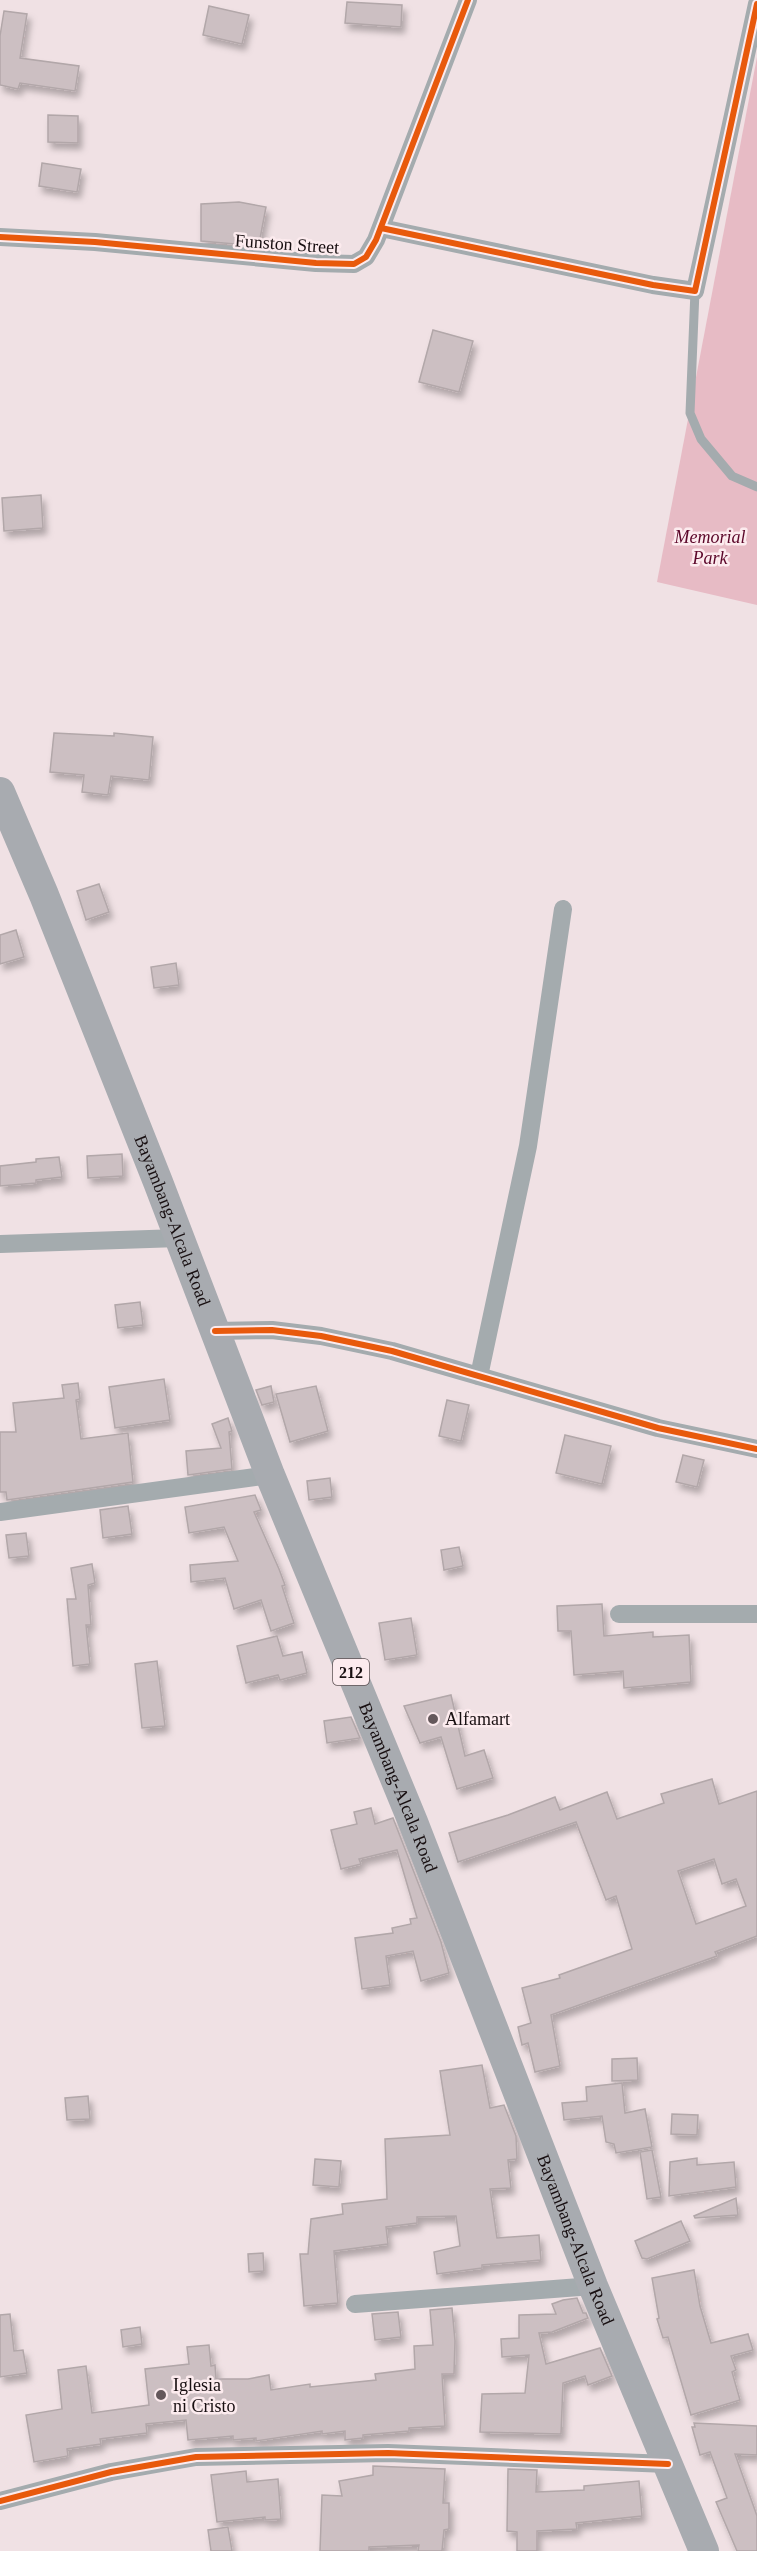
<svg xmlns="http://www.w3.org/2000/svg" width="757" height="2551" font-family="Georgia,serif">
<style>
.green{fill:#e7bbc5}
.building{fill:#ccbfc2;stroke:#b2a7a9;stroke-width:1.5;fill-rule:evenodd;filter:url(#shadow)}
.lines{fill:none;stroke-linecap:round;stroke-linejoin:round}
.service{stroke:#a4abae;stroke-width:9}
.minor{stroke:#a4abae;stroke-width:18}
.primary{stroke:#a8abb0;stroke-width:30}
.cycleway-casing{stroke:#fcebee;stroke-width:10}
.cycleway{stroke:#e8590c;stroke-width:6}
.poi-dot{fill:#64585b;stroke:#fcebee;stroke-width:2}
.labels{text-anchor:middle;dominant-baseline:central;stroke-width:5;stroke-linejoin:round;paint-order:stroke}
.shield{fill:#fcebee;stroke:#5c5153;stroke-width:1.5}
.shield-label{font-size:16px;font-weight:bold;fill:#180f11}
.street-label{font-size:18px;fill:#180f11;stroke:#fcebee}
.park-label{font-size:18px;font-style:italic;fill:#5c072a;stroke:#fcebee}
.poi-label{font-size:18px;fill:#180f11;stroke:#fcebee;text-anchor:start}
</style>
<defs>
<filter id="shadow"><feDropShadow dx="3.5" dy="6" stdDeviation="3" flood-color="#0004"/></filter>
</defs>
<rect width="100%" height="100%" fill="#f0e1e4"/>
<!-- green -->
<polygon class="green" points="757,57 757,605 657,582"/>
<!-- building -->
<g class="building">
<polygon points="347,2 402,5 401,27 345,23"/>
<polygon points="209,6 249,15 242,44 203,35"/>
<polygon points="4,11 27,14 20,58 79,66 75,91 20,83 18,89 0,85 0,36"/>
<polygon points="48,115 78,116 78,143 48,142"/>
<polygon points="42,163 81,169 77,192 39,186"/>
<polygon points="239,202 266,207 259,244 235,240 235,244 201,241 201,204"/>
<polygon points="433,330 473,341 459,392 419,382"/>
<polygon points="41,495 43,528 4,531 2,498"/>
<polygon points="54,733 114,736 114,733 153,737 149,780 111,776 108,795 82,792 84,775 50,772"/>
<polygon points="99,884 109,912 86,920 77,891"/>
<polygon points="16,930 24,957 0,964 0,935"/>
<polygon points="176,963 179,985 154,988 151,967"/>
<polygon points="122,1154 123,1176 88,1178 87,1156"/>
<polygon points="59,1157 62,1177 36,1180 36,1183 0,1186 0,1166 36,1162 36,1159"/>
<polygon points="140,1302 143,1325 118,1328 115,1305"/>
<polygon points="164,1379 170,1420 115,1428 109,1387"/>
<polygon points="78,1383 80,1399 76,1400 81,1439 128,1433 133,1482 7,1500 6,1492 0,1492 0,1432 16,1432 13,1403 64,1398 62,1385"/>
<polygon points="271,1386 274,1402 262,1405 256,1390"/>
<polygon points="316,1386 328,1431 290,1442 276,1394"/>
<polygon points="447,1400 469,1405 461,1441 439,1436"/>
<polygon points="228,1418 232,1431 229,1432 232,1469 188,1475 186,1451 221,1448 212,1424"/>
<polygon points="565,1435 611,1446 602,1484 556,1473"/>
<polygon points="683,1455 704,1460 697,1487 676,1482"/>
<polygon points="330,1478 332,1497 309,1500 307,1481"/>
<polygon points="255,1495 261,1510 254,1512 279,1569 285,1585 282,1586 294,1623 271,1631 261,1600 234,1609 225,1578 191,1582 190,1565 238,1561 224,1527 189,1533 185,1507"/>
<polygon points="128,1506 132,1534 103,1538 100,1510"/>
<polygon points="26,1533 29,1556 9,1558 6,1535"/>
<polygon points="459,1547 463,1566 444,1570 441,1550"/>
<polygon points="92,1564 95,1583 88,1585 91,1625 86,1625 90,1664 73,1666 67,1599 76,1599 71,1568"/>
<polygon points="602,1604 604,1636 653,1632 653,1637 689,1635 691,1682 624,1688 623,1671 574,1675 571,1631 558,1631 557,1606"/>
<polygon points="411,1618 417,1655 385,1660 379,1623"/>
<polygon points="277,1636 283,1656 302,1652 307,1673 280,1680 278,1675 246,1683 237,1646"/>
<polygon points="157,1661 165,1726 142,1728 135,1664"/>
<polygon points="451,1695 465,1756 484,1750 493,1778 457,1789 441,1737 420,1743 404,1706"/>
<polygon points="351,1717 360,1738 327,1743 324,1721"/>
<path d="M712,1779l7,25 38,-13v145l-42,16 2,4 -166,59 9,51 -25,6 -7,-29 -6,2 -4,-18 13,-4 -9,-35 38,-10 -1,-3 73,-26 -16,-53 -10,4 -30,-78 -118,40 -9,-29 59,-18 47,-18 5,13 47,-18 10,27 47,-16 -3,-9zM714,1859l8,25 14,-5 10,27 -50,18 -18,-53z"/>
<polygon points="371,1808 375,1824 393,1818 441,1942 449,1973 421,1981 413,1951 386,1956 390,1985 362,1989 355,1938 393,1933 392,1928 411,1924 410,1919 417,1918 397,1850 359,1859 361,1864 341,1869 331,1830 357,1824 354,1812"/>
<polygon points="637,2058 638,2080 612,2081 612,2059"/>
<polygon points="482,2065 490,2108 504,2105 516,2136 517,2159 508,2160 511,2188 490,2189 497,2238 539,2235 541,2260 482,2265 482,2268 437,2274 434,2252 460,2246 456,2216 417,2217 417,2223 386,2227 388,2244 334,2251 338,2303 304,2306 300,2254 308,2254 311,2219 343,2214 342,2204 387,2199 385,2139 450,2135 440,2071"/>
<polygon points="622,2083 625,2113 645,2109 652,2147 616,2153 614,2144 606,2142 602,2116 564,2120 562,2103 587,2101 586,2087"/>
<polygon points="88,2096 90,2119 67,2120 65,2098"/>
<polygon points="672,2114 698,2115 697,2135 671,2134"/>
<polygon points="652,2150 661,2197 647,2199 640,2152"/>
<polygon points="697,2158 697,2165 734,2162 736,2187 669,2196 670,2162"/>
<polygon points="315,2159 341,2161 339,2187 313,2185"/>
<polygon points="736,2198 738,2215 695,2218 694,2216"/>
<polygon points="681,2221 690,2241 647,2259 642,2258 635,2241"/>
<polygon points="263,2253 264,2271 249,2272 248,2254"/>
<polygon points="694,2270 700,2306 711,2343 748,2334 753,2350 731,2356 736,2370 732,2372 740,2400 691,2415 668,2337 663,2338 657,2319 659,2318 652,2278"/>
<polygon points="577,2298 583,2313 586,2313 588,2318 552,2332 539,2333 546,2364 600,2348 612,2376 588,2385 585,2376 563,2383 561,2434 480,2432 482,2394 525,2393 529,2355 502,2357 501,2339 519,2338 519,2315 556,2314 552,2304 563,2300"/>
<polygon points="452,2308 455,2341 454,2374 442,2374 445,2426 409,2428 409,2431 363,2435 363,2438 345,2440 345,2431 322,2434 322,2431 256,2441 256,2438 233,2440 233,2436 188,2440 186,2420 146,2424 147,2433 100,2439 101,2444 67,2449 68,2456 34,2462 26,2415 62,2409 58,2370 86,2366 92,2413 149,2405 145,2369 189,2364 187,2347 209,2345 211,2366 215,2365 216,2379 248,2379 269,2375 271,2390 310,2384 310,2387 376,2380 375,2374 415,2369 414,2346 433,2345 430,2310"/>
<polygon points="398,2312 401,2337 375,2340 372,2314"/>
<polygon points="10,2314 14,2351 23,2350 27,2373 0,2377 0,2315"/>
<polygon points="140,2327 142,2344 123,2347 121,2330"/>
<polygon points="694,2423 757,2426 757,2455 735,2454 757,2516 757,2551 737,2551 716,2502 727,2498 710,2452 700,2455 692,2427 695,2427"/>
<polygon points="373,2466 445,2469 443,2503 449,2503 449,2529 444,2530 442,2551 418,2551 419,2545 369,2547 369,2551 320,2551 322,2495 342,2496 339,2481 373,2475"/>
<polygon points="508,2469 537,2470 536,2492 584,2490 584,2486 639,2481 642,2516 576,2523 577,2529 537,2531 537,2551 517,2551 517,2532 507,2531"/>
<polygon points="246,2471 247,2482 278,2479 281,2519 265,2520 265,2517 217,2522 211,2475"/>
<polygon points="228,2527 232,2551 211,2551 208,2530"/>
</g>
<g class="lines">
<!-- service -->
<polyline class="service" points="695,291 690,413 701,439 732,476 757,487"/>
<!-- minor -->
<g class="minor">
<polyline points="381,228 653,285 695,291 757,4"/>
<polyline points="0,237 95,242 316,263 354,264 366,257 376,240 468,0"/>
<polyline points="0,1244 179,1238"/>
<polyline points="215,1331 272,1330 321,1336 392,1351 658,1428 757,1449"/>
<polyline points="479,1376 528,1146 563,909"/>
<polyline points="0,1512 270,1475"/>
<polyline points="619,1614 757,1614"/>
<polyline points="355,2304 593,2286"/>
<polyline points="0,2501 111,2472 196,2457 388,2453 668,2464"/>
</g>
<!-- primary -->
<path class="primary" id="s1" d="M0,792l44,103 114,287 112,293 143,347 180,464 111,265"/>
<defs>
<g id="cycleway">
<polyline points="381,228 653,285 695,291 757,4"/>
<polyline points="0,237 95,242 316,263 354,264 366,257 376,240 468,0"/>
<polyline points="215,1331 272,1330 321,1336 392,1351 658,1428 757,1449"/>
<polyline points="0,2501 111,2472 196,2457 388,2453 668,2464"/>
</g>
</defs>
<!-- cycleway casing -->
<use href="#cycleway" class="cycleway-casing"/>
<!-- cycleway -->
<use href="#cycleway" class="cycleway"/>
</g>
<!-- markers -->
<g class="poi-dot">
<circle cx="433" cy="1719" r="6"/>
<circle cx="161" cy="2395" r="6"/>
</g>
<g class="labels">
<!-- shield labels -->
<rect class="shield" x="333" y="1659" width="36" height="26" rx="4.5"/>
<g class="shield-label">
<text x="351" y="1672">212</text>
</g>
<!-- street labels -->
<g class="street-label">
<text transform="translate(287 244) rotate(4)">Funston Street</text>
<text stroke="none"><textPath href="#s1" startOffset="462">Bayambang-Alcala Road</textPath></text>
<text stroke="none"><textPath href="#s1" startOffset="1072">Bayambang-Alcala Road</textPath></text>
<text stroke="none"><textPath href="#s1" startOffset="1558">Bayambang-Alcala Road</textPath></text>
</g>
<!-- park labels -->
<g class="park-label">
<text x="710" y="537">Memorial<tspan x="710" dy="21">Park</tspan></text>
</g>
<!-- poi labels -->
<g class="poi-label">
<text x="445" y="1719">Alfamart</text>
<text x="173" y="2385">Iglesia<tspan x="173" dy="21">ni Cristo</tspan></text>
</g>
</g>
</svg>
